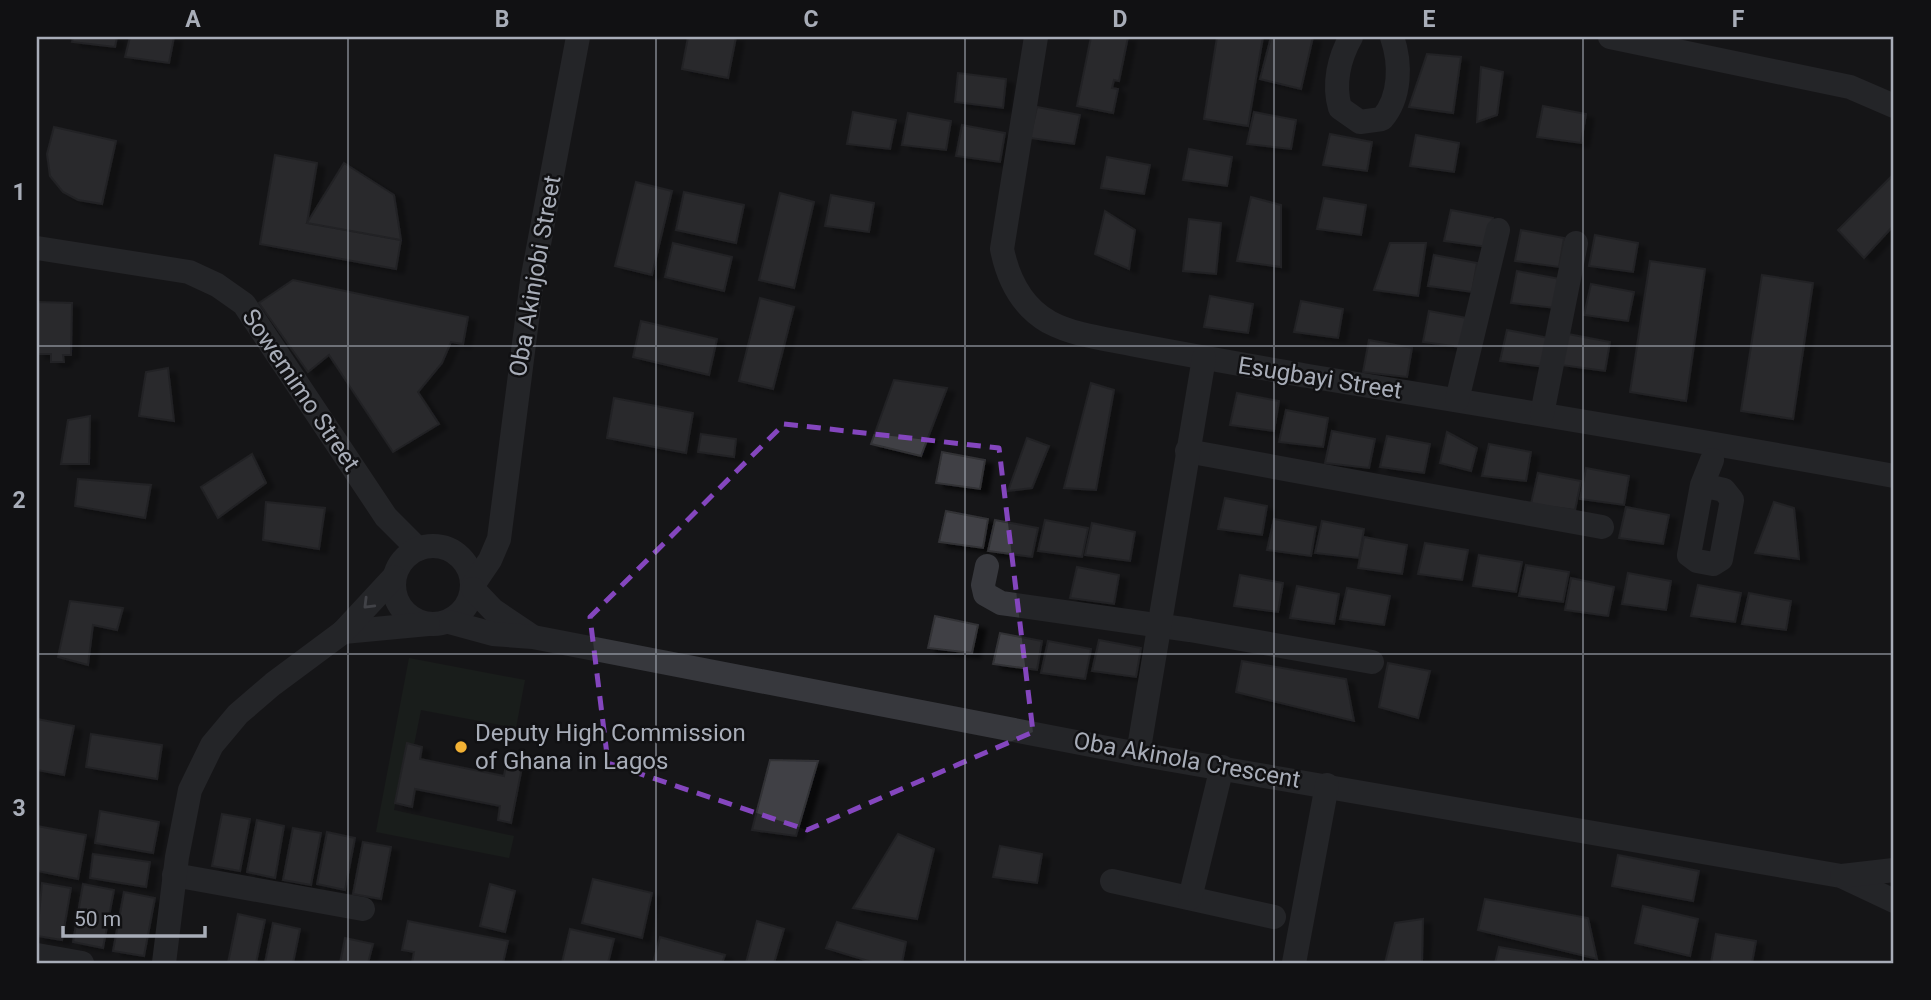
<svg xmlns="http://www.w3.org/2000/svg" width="1931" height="1000" font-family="Roboto,sans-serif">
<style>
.green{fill:#1e261f}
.building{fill:#404145;stroke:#303034;stroke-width:2;filter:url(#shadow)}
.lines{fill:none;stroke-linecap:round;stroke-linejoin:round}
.minor{stroke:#37383d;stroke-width:24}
.oneway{stroke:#757881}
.marked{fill:none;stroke:#8446be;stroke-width:5;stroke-dasharray:14 9;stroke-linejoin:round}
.grid{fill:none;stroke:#a8adb8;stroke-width:2;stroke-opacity:0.55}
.poi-dot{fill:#f2b134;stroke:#111113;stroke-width:2.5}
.labels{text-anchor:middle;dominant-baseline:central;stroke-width:5;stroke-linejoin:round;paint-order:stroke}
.street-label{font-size:24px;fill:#a8adb8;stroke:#111113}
.poi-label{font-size:24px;fill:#a8adb8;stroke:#111113;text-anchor:start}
.neatline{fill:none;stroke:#a8adb8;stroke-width:2.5}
.grid-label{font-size:23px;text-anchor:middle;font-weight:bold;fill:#a8adb8}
</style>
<defs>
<filter id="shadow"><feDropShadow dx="8" dy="4.5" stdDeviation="2" flood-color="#0009"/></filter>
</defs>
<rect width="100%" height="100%" fill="#161618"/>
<!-- green -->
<polygon class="green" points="409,658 525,680 516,728 421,710 414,745 407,744 394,810 514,836 509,858 376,832"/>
<!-- building -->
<g class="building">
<polygon points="73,37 117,37 115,47 72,42"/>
<polygon points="130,37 174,37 169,63 125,57"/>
<polygon points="688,37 736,37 728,78 682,69"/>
<polygon points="1091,37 1128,37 1119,81 1114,80 1112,88 1118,89 1113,113 1077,106"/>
<polygon points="1217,37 1263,37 1248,126 1204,119"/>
<polygon points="1271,37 1313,37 1301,89 1260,79"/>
<polygon points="1427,54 1461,57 1453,113 1409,107"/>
<polygon points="1481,67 1503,72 1497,115 1477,122"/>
<polygon points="958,73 1006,79 1003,108 955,102"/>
<polygon points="1543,106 1586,114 1581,143 1537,137"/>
<polygon points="1037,107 1080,115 1074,144 1030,138"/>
<polygon points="853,112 896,120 890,149 847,144"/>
<polygon points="1254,112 1296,120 1291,149 1247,144"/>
<polygon points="908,113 951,121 946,150 902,145"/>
<polygon points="962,125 1005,133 1000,162 956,156"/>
<polygon points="54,127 116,141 102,204 78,200 63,192 50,176 47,154"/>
<polygon points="1330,134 1372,142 1367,171 1323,165"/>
<polygon points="1416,135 1459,143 1454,172 1410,166"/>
<polygon points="1189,149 1232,157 1227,186 1183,180"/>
<polygon points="275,155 317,163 307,223 401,240 396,269 260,244"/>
<polygon points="1107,157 1150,165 1144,194 1101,188"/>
<polygon points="344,163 394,195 401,240 307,223"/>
<polygon points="1894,174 1894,225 1864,258 1838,230"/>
<polygon points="636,182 672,191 652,275 615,266"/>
<polygon points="684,192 744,205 736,243 676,230"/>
<polygon points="780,193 814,202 794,288 759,280"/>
<polygon points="831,195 874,203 869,232 825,226"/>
<polygon points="1251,197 1281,205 1281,267 1237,261"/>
<polygon points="1324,198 1366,205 1361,235 1317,229"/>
<polygon points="1451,210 1493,218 1488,247 1444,241"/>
<polygon points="1105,211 1135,230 1129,269 1095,254"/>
<polygon points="1189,219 1221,223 1216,274 1183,271"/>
<polygon points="1521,230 1564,238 1559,267 1515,261"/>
<polygon points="1595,235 1638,243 1633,272 1589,266"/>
<polygon points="673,243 732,257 724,291 665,277"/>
<polygon points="1390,243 1426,243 1418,296 1374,290"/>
<polygon points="1434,255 1477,263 1472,292 1428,286"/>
<polygon points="1650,261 1705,269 1686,401 1630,392"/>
<polygon points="1517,271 1560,279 1555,308 1511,303"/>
<polygon points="1762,275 1813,283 1793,419 1741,411"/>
<polygon points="293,280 468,317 463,344 451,342 442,363 418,392 439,424 393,452 329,355 308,372 259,303"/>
<polygon points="1591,284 1634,292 1628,321 1584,315"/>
<polygon points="1210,296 1253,304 1248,333 1204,327"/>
<polygon points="760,298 794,307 773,389 739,381"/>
<polygon points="1301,301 1343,309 1338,338 1294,332"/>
<polygon points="37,302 72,303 71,355 63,355 64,362 51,362 51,354 37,354"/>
<polygon points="1429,311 1472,319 1467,348 1423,342"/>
<polygon points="641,321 717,339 709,375 633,357"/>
<polygon points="1507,330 1549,338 1544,367 1500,361"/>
<polygon points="1568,334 1610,342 1605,371 1561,365"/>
<polygon points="1369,340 1412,348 1407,377 1363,372"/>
<polygon points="168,368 174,421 139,416 146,372"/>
<polygon points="894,380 947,388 921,456 871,444"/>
<polygon points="1091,383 1114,390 1096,490 1064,488"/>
<polygon points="1237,393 1279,401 1274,431 1230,425"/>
<polygon points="614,398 693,413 686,453 607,438"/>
<polygon points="1286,410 1328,418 1323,447 1279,442"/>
<polygon points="90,416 89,464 61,464 68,420"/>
<polygon points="1332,431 1375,439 1369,468 1325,463"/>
<polygon points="1447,432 1477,448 1471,471 1440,463"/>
<polygon points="701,434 736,439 734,457 698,452"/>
<polygon points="1387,436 1430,444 1424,473 1380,467"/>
<polygon points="1027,438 1049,446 1032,488 1008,491"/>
<polygon points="1489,444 1531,452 1526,481 1482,476"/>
<polygon points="942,452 985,460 980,489 936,483"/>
<polygon points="252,454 266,483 218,518 201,487"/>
<polygon points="1586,468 1629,476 1624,505 1580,499"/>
<polygon points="1538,473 1581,481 1575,510 1531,504"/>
<polygon points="78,479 151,485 145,518 75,506"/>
<polygon points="1225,498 1267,506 1262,535 1218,529"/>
<polygon points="266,502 325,508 319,549 263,540"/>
<polygon points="1774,502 1794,508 1799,559 1755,553"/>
<polygon points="1626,507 1669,515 1663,544 1619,538"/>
<polygon points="946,511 988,519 983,548 939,542"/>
<polygon points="1274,519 1316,527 1311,556 1267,550"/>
<polygon points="995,520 1038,528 1032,557 988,551"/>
<polygon points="1045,520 1088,528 1082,557 1038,551"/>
<polygon points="1322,521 1364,529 1359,558 1315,553"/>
<polygon points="1092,523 1135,532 1130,561 1085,555"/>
<polygon points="1364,537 1407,545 1402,574 1358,568"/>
<polygon points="1425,543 1468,550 1462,580 1418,574"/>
<polygon points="1479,555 1522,562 1516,592 1473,586"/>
<polygon points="1526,565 1569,572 1563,602 1519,596"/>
<polygon points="1077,567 1119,575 1114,604 1070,598"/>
<polygon points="1628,573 1671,581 1666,610 1622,604"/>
<polygon points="1240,575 1283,583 1278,612 1234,606"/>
<polygon points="1571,578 1614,587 1608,616 1565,610"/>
<polygon points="1698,585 1741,593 1735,622 1691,616"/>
<polygon points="1297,586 1339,594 1334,624 1290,618"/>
<polygon points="1347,588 1390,596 1384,625 1340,619"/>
<polygon points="1749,593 1791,601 1786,630 1742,624"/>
<polygon points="70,601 123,608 117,630 93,625 88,665 58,657"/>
<polygon points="935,616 978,625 972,653 928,648"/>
<polygon points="1000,633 1042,641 1037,670 993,664"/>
<polygon points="1099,640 1141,648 1136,677 1092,671"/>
<polygon points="1048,641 1091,649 1085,679 1041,673"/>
<polygon points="1242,661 1346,679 1354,721 1236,692"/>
<polygon points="1388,663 1430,671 1418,718 1379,707"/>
<polygon points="37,719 74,726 64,775 37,770"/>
<polygon points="91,734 162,745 157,779 86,767"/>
<polygon points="407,743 422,747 420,759 504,776 507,759 523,762 511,823 498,820 500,806 415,789 412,807 395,803"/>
<polygon points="770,760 818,761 796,836 752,830"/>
<polygon points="100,811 159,822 153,853 95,843"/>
<polygon points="222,814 250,819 240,871 212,866"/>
<polygon points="257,820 284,826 275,878 247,872"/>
<polygon points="37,826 86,835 78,879 37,871"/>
<polygon points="293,828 321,833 311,885 283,880"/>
<polygon points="327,832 355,838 345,890 317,884"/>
<polygon points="898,834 934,849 917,919 853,908"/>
<polygon points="363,842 391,847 381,899 353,894"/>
<polygon points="1000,846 1042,854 1037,883 993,877"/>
<polygon points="93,854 150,862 146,887 90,878"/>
<polygon points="1618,855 1699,871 1693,901 1612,886"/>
<polygon points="593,879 652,893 642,938 582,923"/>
<polygon points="42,883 71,888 62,940 37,936"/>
<polygon points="83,884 114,890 103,948 73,942"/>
<polygon points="490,884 515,891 505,932 480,926"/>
<polygon points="124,892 155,898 144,956 113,951"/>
<polygon points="1485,899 1588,918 1597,959 1478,930"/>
<polygon points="1643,906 1698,919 1690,956 1635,943"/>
<polygon points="238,914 265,920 256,963 228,963"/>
<polygon points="1423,919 1422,963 1385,963 1395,923"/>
<polygon points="408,921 508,941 503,963 412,963 414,952 402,950"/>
<polygon points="757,921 784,929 774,963 746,963"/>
<polygon points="837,922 906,942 902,963 875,963 826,948"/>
<polygon points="273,923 300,929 293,963 265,963"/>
<polygon points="570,929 614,939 608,963 562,963"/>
<polygon points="1716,934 1756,941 1752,963 1711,963"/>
<polygon points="660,937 725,955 722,963 653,963"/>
<polygon points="345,938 373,944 368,963 340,963"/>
<polygon points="1499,947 1590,963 1495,963"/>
</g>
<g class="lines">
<!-- minor -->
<g class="minor">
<path d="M1036,37l-34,212c6,30 19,57 47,73 26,14 59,17 87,23 57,11 115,21 172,31 196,32 391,64 586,100"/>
<path d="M1351,37c-12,21 -18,47 -11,71l20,14 22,-3c19,-22 19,-56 10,-82"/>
<polyline points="1610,37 1850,87 1894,106"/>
<polyline points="37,248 189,272 217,285 244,304 386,517 418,549"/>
<polyline points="1457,400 1498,230"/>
<polyline points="1542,414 1576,243"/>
<polyline points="1187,451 1602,527"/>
<polyline points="1702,485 1724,490 1732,500 1721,559 1713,564 1697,561 1689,555 1702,485 1712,460"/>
<circle cx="433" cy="585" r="39"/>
<polyline points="987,566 983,585 985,594 1001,603 1190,630 1372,662"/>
<polyline points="473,585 490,560 499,539 532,281 578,37"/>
<polyline points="473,589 493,610 530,635"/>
<polyline points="449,622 493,634 533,637 1138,754 1841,876 1894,901"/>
<polyline points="343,632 428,624"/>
<polyline points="1138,754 1204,358"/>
<polyline points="174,875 363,909"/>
<polyline points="1842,876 1894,870"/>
<polyline points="1112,881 1274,917"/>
<polyline points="1190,898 1222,767"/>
<polyline points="37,955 82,963"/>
<polyline points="164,963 177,857 190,790 212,745 238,714 273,684 343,632 394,577"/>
<polyline points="1294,963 1327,785"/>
</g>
</g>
<!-- one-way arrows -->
<defs><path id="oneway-chevron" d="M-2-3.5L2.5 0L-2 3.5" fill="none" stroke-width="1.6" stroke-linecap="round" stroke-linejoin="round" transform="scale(1.75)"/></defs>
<use class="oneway" href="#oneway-chevron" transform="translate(368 604) rotate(135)"/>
<!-- marked area -->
<path d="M0 0H1931V1000H0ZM784,424l215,24 34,284 -226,98 -199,-67 -18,-146z" fill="#161618" fill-opacity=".55" fill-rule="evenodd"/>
<path class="marked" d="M784,424l215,24 34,284 -226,98 -199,-67 -18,-146z"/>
<!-- grid -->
<path class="grid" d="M348,37v926M656,37v926M965,37v926M1274,37v926M1583,37v926M37,346h1857M37,654h1857"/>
<!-- markers -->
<circle class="poi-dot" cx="461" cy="747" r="7"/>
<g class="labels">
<!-- street labels -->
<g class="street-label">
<text transform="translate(535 276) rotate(-80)">Oba Akinjobi Street</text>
<text transform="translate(1320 378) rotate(9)">Esugbayi Street</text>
<text transform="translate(301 390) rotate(56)">Sowemimo Street</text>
<text transform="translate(1187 760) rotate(10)">Oba Akinola Crescent</text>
</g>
<!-- poi labels -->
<g class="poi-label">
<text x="475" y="733">Deputy High Commission<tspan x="475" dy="28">of Ghana in Lagos</tspan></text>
</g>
</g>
<!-- border -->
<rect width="1931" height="1000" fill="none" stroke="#111113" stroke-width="77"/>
<!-- scale -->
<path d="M63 926v10h142v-10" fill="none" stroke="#a8adb8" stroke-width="3.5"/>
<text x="74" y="926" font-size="21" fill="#a8adb8" stroke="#111113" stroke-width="5" paint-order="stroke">50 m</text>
<rect x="38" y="38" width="1854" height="924" class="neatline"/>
<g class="grid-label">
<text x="193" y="27">A</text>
<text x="502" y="27">B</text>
<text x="811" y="27">C</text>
<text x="1120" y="27">D</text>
<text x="1429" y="27">E</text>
<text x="1738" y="27">F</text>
<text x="19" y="200">1</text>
<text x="19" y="508">2</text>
<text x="19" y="816">3</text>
</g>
</svg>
